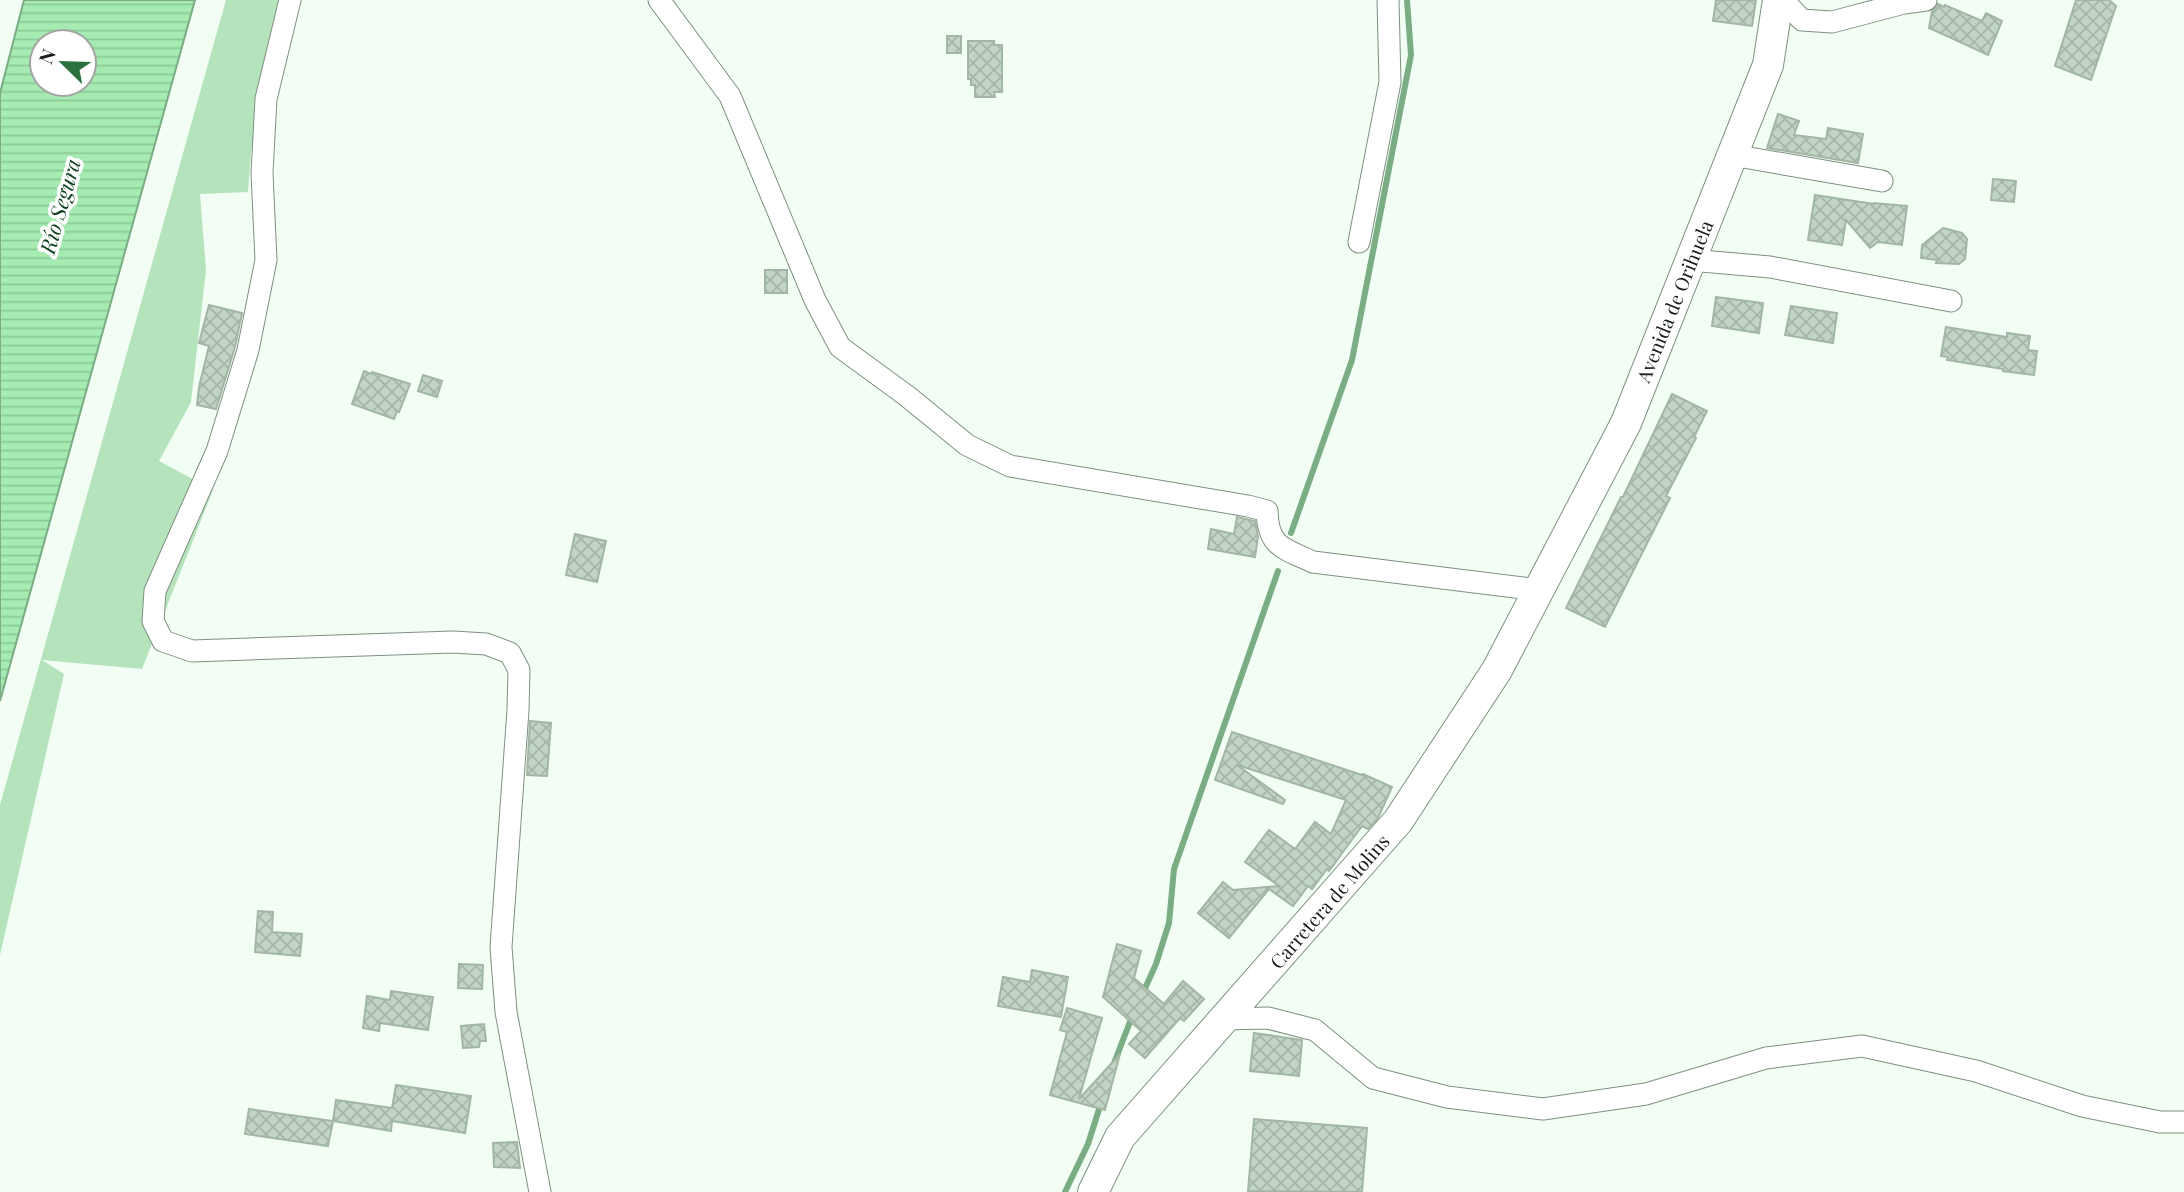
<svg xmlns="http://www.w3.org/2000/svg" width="2184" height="1192" font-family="'Playfair Display',serif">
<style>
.grass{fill:#b5e3bc}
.water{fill:url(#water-rules);stroke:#7aad84;stroke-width:2;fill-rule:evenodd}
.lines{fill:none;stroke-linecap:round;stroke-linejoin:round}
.stream{stroke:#7aad84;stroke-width:6}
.building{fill:url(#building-cross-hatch);stroke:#a3b6a6;stroke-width:2}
.street-casing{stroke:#7e9080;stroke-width:23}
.secondary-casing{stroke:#7e9080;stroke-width:32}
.street{stroke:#fff;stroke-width:21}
.secondary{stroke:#fff;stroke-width:30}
.labels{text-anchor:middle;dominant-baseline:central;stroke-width:7;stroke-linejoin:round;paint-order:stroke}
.street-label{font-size:19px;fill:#161d17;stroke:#fff}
.water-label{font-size:21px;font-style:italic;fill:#0b3f1c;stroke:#fff}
</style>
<defs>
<pattern id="water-rules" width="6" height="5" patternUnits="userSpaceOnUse" patternTransform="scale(1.75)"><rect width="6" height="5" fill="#a5ebb2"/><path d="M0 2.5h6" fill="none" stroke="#8dc998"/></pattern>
<pattern id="building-cross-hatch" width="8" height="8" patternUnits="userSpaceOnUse" patternTransform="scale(1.75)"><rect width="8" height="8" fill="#c2d5c5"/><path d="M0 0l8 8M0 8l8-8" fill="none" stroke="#a6b6a8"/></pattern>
</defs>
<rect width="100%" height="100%" fill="#f2fef4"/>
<!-- grass -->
<polygon class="grass" points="226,0 282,0 251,152 248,192 200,194 206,270 191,402 159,461 213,490 142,669 42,660 64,674 0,955 0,805"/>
<!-- water -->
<path class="water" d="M24,0h171l-195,701v-608zM42,42h42v42h-42z"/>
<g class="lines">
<!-- stream -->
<g class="stream">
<polyline points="1291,533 1352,360 1411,55 1407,0"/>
<polyline points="1142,995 1156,964 1169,923 1174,869 1278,571"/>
<polyline points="1113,1066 1133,1014"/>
<polyline points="1065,1192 1088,1144 1101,1103"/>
</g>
</g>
<!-- building -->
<g class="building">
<polygon points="1716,0 1756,0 1752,26 1713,21"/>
<polygon points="2076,0 2109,0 2116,6 2091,80 2055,66"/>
<polygon points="1938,4 1944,7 1945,5 1982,21 1986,13 2002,21 1988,55 1929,28 1932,11"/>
<rect x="947" y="36" width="14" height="17"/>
<polygon points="968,41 994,41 994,45 1002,45 1002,92 994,92 995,97 975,97 975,85 971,85 971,79 968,79"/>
<polygon points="1778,114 1799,121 1794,135 1826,139 1828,128 1863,134 1858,163 1767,148"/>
<polygon points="1993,179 2016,181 2014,202 1991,200"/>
<polygon points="1815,195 1874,204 1874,203 1907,206 1902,245 1878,242 1870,248 1846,220 1842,245 1808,240"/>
<polygon points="1943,228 1962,233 1967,239 1965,259 1959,264 1936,263 1937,260 1921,258 1922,245"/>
<rect x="765" y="270" width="22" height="23"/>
<polygon points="1716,297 1763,303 1759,333 1712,326"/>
<polygon points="209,305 242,313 235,347 216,409 197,405 199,387 209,346 199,343"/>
<polygon points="1791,306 1837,313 1833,343 1785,335"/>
<polygon points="1946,327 2007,337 2007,333 2030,336 2028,350 2037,351 2034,375 2003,371 2003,369 1947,360 1948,357 1941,356"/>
<polygon points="364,371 371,374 372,372 410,384 399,412 397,411 394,419 352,404"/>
<polygon points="423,375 442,381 437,397 418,391"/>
<polygon points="1672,394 1707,411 1694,437 1696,438 1666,496 1670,498 1605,627 1566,608 1621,497 1623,497"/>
<polygon points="1237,517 1255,521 1258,537 1255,557 1208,549 1211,529 1234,534"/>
<polygon points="575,534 606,541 597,582 566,575"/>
<polygon points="530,721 551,723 547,776 527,775"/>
<polygon points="1232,732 1362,775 1363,774 1392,787 1378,818 1368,829 1362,826 1329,871 1327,869 1312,889 1308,886 1293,906 1269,889 1229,938 1198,913 1223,882 1233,890 1279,886 1245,862 1269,830 1295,849 1315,822 1331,834 1346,800 1237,765 1285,800 1283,804 1215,780"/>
<polygon points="258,911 273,912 272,932 302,934 300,956 255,952"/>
<polygon points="1117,944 1141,951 1134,978 1164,1004 1183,981 1204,999 1184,1021 1180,1018 1145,1058 1129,1044 1141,1031 1103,997"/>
<polygon points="459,964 483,965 482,989 458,988"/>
<polygon points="1032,970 1068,977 1061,1017 998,1006 1003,977 1030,982"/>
<polygon points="391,991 433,997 428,1030 380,1023 379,1031 363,1028 367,996 390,1000"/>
<polygon points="1067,1008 1102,1018 1079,1099 1120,1054 1105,1110 1050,1095 1067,1032 1060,1030"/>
<polygon points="484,1024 486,1041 480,1041 479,1047 463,1048 461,1026"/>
<polygon points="1254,1033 1302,1040 1299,1076 1250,1071"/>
<polygon points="396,1085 471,1096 465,1133 392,1121 391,1131 333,1121 336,1100 392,1108"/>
<polygon points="249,1109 333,1121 328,1146 245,1134"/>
<polygon points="1254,1119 1367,1128 1362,1192 1248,1191"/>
<polygon points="517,1142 520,1168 494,1167 493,1143"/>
</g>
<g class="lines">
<defs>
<g id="street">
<polyline points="290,0 266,99 262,173 266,260 248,350 217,451 155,591 153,621 163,641 192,651 453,642 486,644 510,653 519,670 518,710 501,947 506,1012 540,1192"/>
<path d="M659,0l71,96 85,204 25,47 67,49 60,49 43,21 238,40 19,5c1,36 16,37 46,51l226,28"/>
<polyline points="1783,0 1802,20 1832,22 1904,3 1926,0"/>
<polyline points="1732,155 1882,181"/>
<polyline points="1359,242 1390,82 1388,0"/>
<polyline points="1690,260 1770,267 1951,301"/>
<polyline points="1225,1019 1268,1018 1315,1030 1373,1078 1447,1097 1543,1109 1646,1094 1766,1058 1862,1046 1976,1071 2082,1106 2160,1122 2184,1122"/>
</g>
<polyline id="secondary" points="1093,1192 1120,1137 1398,821 1497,670 1626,423 1768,65 1778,0"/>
</defs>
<!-- street casing -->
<use href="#street" class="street-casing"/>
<!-- secondary casing -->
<use href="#secondary" class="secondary-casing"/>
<!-- street -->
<use href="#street" class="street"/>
<!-- secondary -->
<use href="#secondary" class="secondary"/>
</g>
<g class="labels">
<!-- street labels -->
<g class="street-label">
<text transform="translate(1674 301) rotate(-68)">Avenida de Orihuela</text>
<text transform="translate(1329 901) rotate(-49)">Carretera de Molins</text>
</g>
<!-- water labels -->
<g class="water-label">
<text transform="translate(59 206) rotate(-74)">Río Segura</text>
</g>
</g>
<!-- north arrow -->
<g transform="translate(63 63) rotate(293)"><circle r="33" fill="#ffffff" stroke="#a2a5a2" stroke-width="2"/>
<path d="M0-5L12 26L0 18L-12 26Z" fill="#2a713d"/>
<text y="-10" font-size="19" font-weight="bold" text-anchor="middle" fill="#161d17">N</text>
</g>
</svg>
